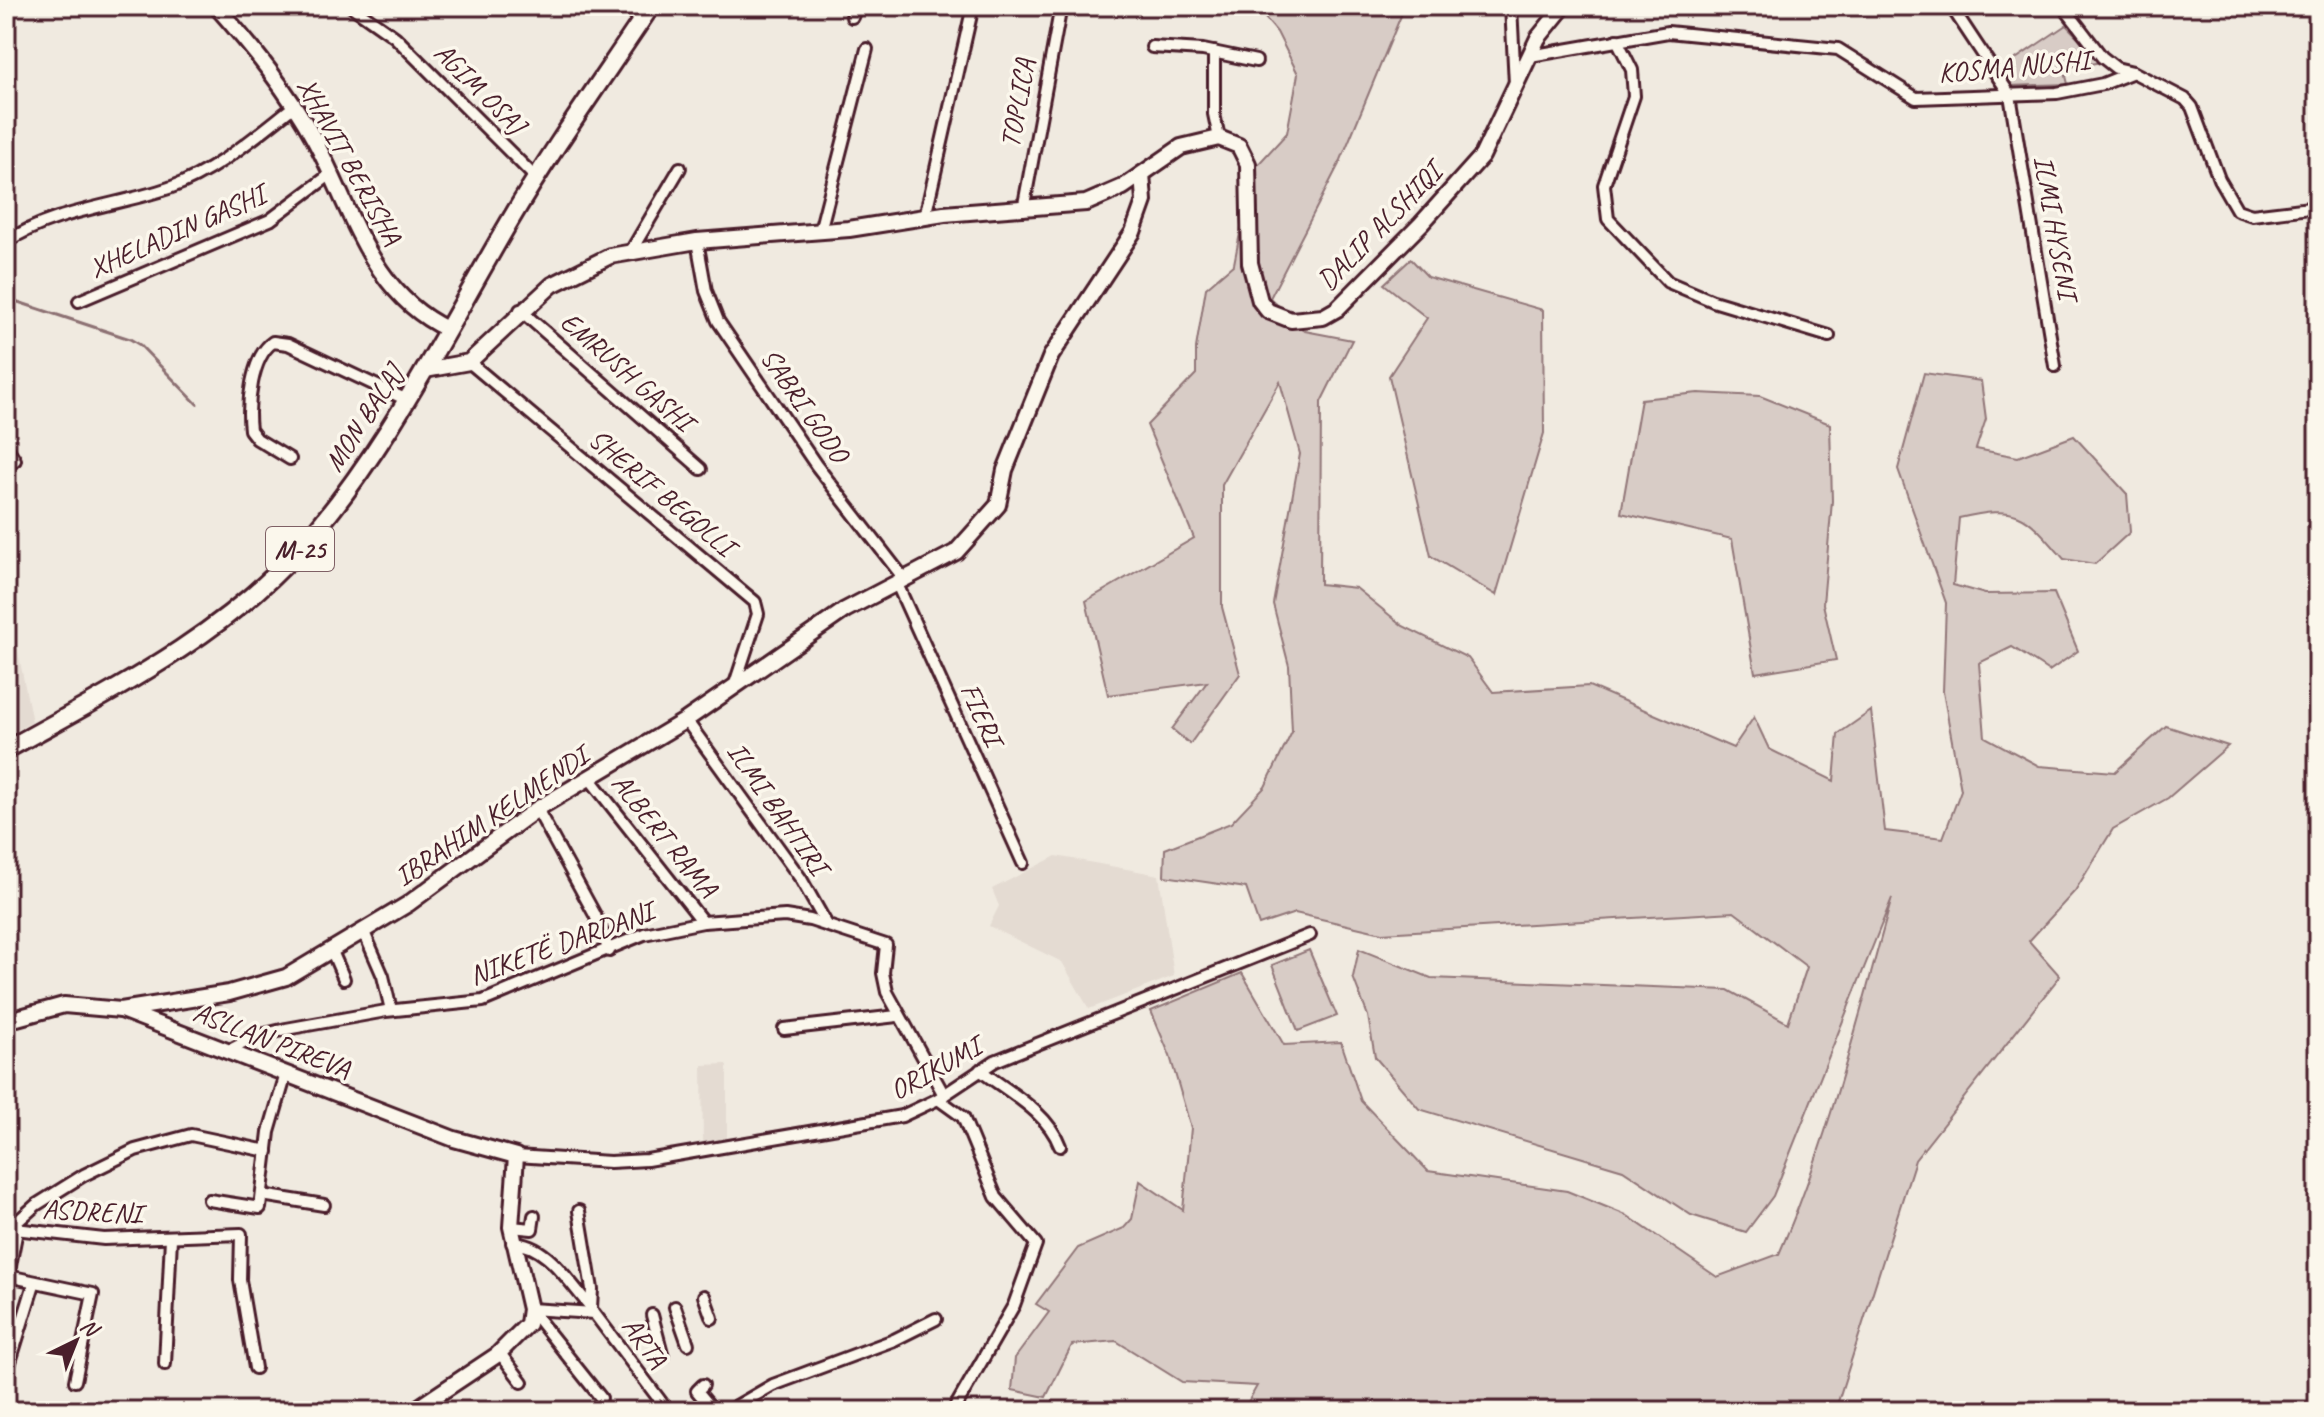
<svg xmlns="http://www.w3.org/2000/svg" width="2324" height="1417" font-family="Caveat,sans-serif">
<style>
.built{fill:#e4dbd2}
.green{fill:#d8ccc6;stroke:#917678;stroke-width:2}
.lines{fill:none;stroke-linecap:round;stroke-linejoin:round}
.stream{stroke:#8c6f72;stroke-width:3}
.street-casing{stroke:#4a1f2b;stroke-width:16}
.secondary-casing{stroke:#4a1f2b;stroke-width:20}
.primary-casing{stroke:#4a1f2b;stroke-width:22}
.street{stroke:#fbf7ec;stroke-width:10}
.secondary{stroke:#fbf7ec;stroke-width:14}
.primary{stroke:#fbf7ec;stroke-width:16}
.labels{text-anchor:middle;dominant-baseline:central;stroke-width:7;stroke-linejoin:round;paint-order:stroke}
.shield{fill:#fbf7ec;stroke:#7f6065;stroke-width:2}
.shield-label{font-size:26px;font-weight:bold;fill:#4a1f2b}
.street-label{font-size:28px;fill:#4a1f2b;stroke:#fbf7ec}
</style>
<rect width="100%" height="100%" fill="#f0eae0"/>
<filter id="ink" filterUnits="userSpaceOnUse"><feTurbulence type="fractalNoise" baseFrequency=".0125" numOctaves="2"/><feDisplacementMap in="SourceGraphic" scale="16" xChannelSelector="R" yChannelSelector="G"/><feConvolveMatrix kernelMatrix="1 2 1 2 8 2 1 2 1" color-interpolation-filters="sRGB"/></filter>
<g filter="url(#ink)">
<!-- built -->
<g class="built">
<polygon points="15,636 32,722 6,736 6,639"/>
<polygon points="1056,856 1159,875 1174,976 1089,1009 1062,962 989,926 999,906 992,889"/>
<polygon points="727,1064 727,1145 703,1149 702,1065"/>
</g>
<!-- green -->
<g class="green">
<path d="M1255,6h150l-64,154 -71,138 35,33 47,9 -31,62 -1,182 36,4 47,38 65,32 25,34 96,-6 144,62 21,-31 15,32 65,32 4,-47 33,-23 14,120 58,7 18,-48 -18,-98 3,-89 -48,-134 26,-96 57,8 5,38 -10,30 42,8 56,-21 53,58 3,38 -35,32 -31,-5c-39,-45 -44,-55 -105,-41l-6,67 32,9 69,-1 24,58 -29,20 -37,-24 -33,16 6,74 54,29 76,6 51,-46 62,20 -60,52 -55,31 -38,62 -46,50 31,35 -145,184 -80,251h-592l14,-25 -75,-4 -66,-41 -44,4 -26,52 -34,-7 3,-32 34,-46 -13,-8 42,-56 46,-20 8,-9 8,-38 43,29 8,-82 -21,-72 -19,-45 91,-38 42,72 57,-3 20,59 67,70 139,20 59,24 91,62 62,-23c50,-114 79,-236 113,-356l-119,298 -27,36 -55,-17 -68,-45 -204,-61 -44,-52 -7,-41 -15,-39 6,-28 72,29 297,12 60,33 19,-56 -73,-55 -352,21 -87,-20 -36,12 -13,-37 -82,-12 1,-27 66,-26 34,-36 27,-55 -3,-66 -16,-62 27,-150 -20,-72 -58,103v122l18,67 -50,70 -18,-15 35,-47 -99,13 -22,-94 108,-63 -47,-113 49,-51v-26l10,-60 28,-24 18,-93 35,-38 11,-59 -21,-42z"/>
<polygon points="2066,25 2102,62 2064,68 2068,84 2009,86 1998,71"/>
<polygon points="1411,259 1428,277 1543,310 1544,433 1496,595 1431,556 1389,376 1427,318 1384,284"/>
<polygon points="1698,393 1760,396 1830,424 1832,501 1823,604 1836,660 1755,673 1732,539 1621,513 1641,399"/>
<polygon points="1309,950 1337,1016 1298,1031 1272,965"/>
</g>
<g class="lines">
<!-- stream -->
<polyline class="stream" points="6,298 130,339 140,345 197,404"/>
<defs>
<g id="street">
<polyline points="351,6 395,37 536,178"/>
<polyline points="1511,6 1515,84"/>
<polyline points="1951,6 2010,95 2055,366"/>
<polyline points="2063,6 2102,57 2116,68 2133,72 2185,99 2192,107 2219,179 2237,210 2252,215 2318,207"/>
<polyline points="852,17 856,6"/>
<polyline points="1617,40 1632,70 1634,96 1604,185 1608,219 1668,282 1713,301 1829,336"/>
<polyline points="1152,47 1203,50 1256,61"/>
<polyline points="1214,52 1214,114 1219,138"/>
<polyline points="1530,56 1668,32 1838,49 1916,98 2057,93 2103,84 2133,72"/>
<polyline points="1023,210 1061,6"/>
<polyline points="925,217 973,6"/>
<polyline points="820,231 867,49"/>
<polyline points="697,241 706,291 718,321 816,465 905,580"/>
<path d="M6,242c49,-32 110,-36 163,-54 45,-15 87,-52 124,-81"/>
<polyline points="631,251 680,168"/>
<polyline points="79,301 270,220 331,174"/>
<polyline points="520,310 701,469"/>
<polyline points="469,362 755,602 758,614 734,687"/>
<polyline points="6,446 15,460 6,466"/>
<path d="M290,459l-33,-20 -7,-9c-3,-25 1,-73 23,-88l15,2 119,56"/>
<polyline points="897,584 1023,863"/>
<polyline points="686,720 801,879 827,925"/>
<polyline points="590,779 703,922"/>
<polyline points="537,809 595,915 609,951"/>
<polyline points="363,930 383,976 391,1010"/>
<polyline points="331,949 344,979"/>
<polyline points="784,1029 897,1016"/>
<polyline points="228,1051 257,1036 286,1029 386,1011 483,1001 644,934 703,922 785,916 810,920 886,945 883,973 887,992 944,1095"/>
<path d="M980,1070c28,22 67,41 80,76"/>
<polyline points="938,1099 963,1117 996,1197 1036,1244 1014,1305 953,1411"/>
<polyline points="516,1156 610,1162 647,1160 902,1116 938,1099 995,1061 1310,935"/>
<polyline points="262,1195 324,1205"/>
<polyline points="209,1200 260,1208 269,1132 286,1074"/>
<polyline points="579,1211 592,1289 591,1308"/>
<polyline points="511,1227 532,1229 534,1216"/>
<polyline points="6,1228 104,1239 241,1234 240,1280 255,1368"/>
<polyline points="9,1229 36,1205 84,1175 135,1150 191,1135 267,1151"/>
<polyline points="17,1230 8,1276 93,1294 75,1381"/>
<path d="M512,1243c36,1 56,39 79,64"/>
<polyline points="704,1296 712,1318"/>
<polyline points="675,1307 688,1344"/>
<polyline points="530,1309 594,1313 668,1411"/>
<polyline points="530,1309 601,1398"/>
<polyline points="652,1315 663,1357"/>
<polyline points="499,1352 522,1382"/>
<polyline points="165,1364 171,1238"/>
<polyline points="6,1375 34,1284"/>
<polyline points="703,1385 697,1391 714,1411"/>
<polyline points="728,1411 773,1385 894,1340 936,1319"/>
</g>
<g id="secondary">
<path d="M216,6c36,41 72,85 98,133 37,68 56,154 133,190"/>
<polyline points="425,370 469,362 552,285 610,256 697,241 849,229 944,214 1086,203 1123,187 1181,147 1219,138 1239,146 1248,164 1250,263 1260,301 1268,311 1291,320 1323,317 1337,309 1421,224 1482,156 1538,38 1564,6"/>
<polyline points="121,1010 229,993 286,977 408,904 537,809 686,720 845,610 956,552 998,505 1005,470 1051,356 1133,232 1144,201 1142,174"/>
<polyline points="6,1021 64,1005 121,1010 454,1139 516,1156 511,1227 530,1309 528,1324 497,1355 413,1411"/>
</g>
<path id="primary" d="M6,750c102,-57 214,-112 294,-201 86,-97 143,-214 208,-325 44,-75 95,-146 143,-218"/>
</defs>
<!-- street casing -->
<use href="#street" class="street-casing"/>
<!-- secondary casing -->
<use href="#secondary" class="secondary-casing"/>
<!-- primary casing -->
<use href="#primary" class="primary-casing"/>
<!-- street -->
<use href="#street" class="street"/>
<!-- secondary -->
<use href="#secondary" class="secondary"/>
<!-- primary -->
<use href="#primary" class="primary"/>
</g>
</g>
<g class="labels">
<!-- shield labels -->
<rect class="shield" x="266" y="527" width="68" height="44" rx="6"/>
<g class="shield-label">
<text x="300" y="549">M-25</text>
</g>
<!-- street labels -->
<g class="street-label">
<text transform="translate(2014 66) rotate(-5)">KOSMA NUSHI</text>
<text transform="translate(480 88) rotate(45)">AGIM OSAJ</text>
<text transform="translate(1017 103) rotate(-80)">TOPLICA</text>
<text transform="translate(350 161) rotate(61)">XHAVIT BERISHA</text>
<text transform="translate(1379 226) rotate(-46)">DALIP ALSHIQI</text>
<text transform="translate(2056 227) rotate(80)">ILMI HYSENI</text>
<text transform="translate(177 231) rotate(-24)">XHELADIN GASHI</text>
<text transform="translate(627 371) rotate(41)">EMRUSH GASHI</text>
<text transform="translate(805 405) rotate(55)">SABRI GODO</text>
<text transform="translate(363 418) rotate(-57)">MON BALAJ</text>
<text transform="translate(662 492) rotate(40)">SHERIF BEGOLLI</text>
<text transform="translate(982 714) rotate(66)">FIERI</text>
<text transform="translate(778 808) rotate(55)">ILMI BAHTIRI</text>
<text transform="translate(491 816) rotate(-34)">IBRAHIM KELMENDI</text>
<text transform="translate(665 835) rotate(51)">ALBERT RAMA</text>
<text transform="translate(561 943) rotate(-20)">NIKETË DARDANI</text>
<text transform="translate(272 1040) rotate(21)">ASLLAN PIREVA</text>
<text transform="translate(935 1068) rotate(-29)">ORIKUMI</text>
<text transform="translate(92 1211) rotate(3)">ASDRENI</text>
<text transform="translate(645 1342) rotate(54)">ARTA</text>
</g>
</g>
<!-- margin -->
<rect width="2324" height="1417" fill="none" stroke="#fbf7ec" stroke-width="32"/>
<rect x="16" y="16" width="2292" height="1385" fill="none" stroke="#4a1f2b" stroke-width="3" filter="url(#ink)"/>
<!-- north arrow -->
<g transform="translate(76 1341) rotate(43)" stroke="#fbf7ec" stroke-width="6" paint-order="stroke">
<path d="M0-6L14 30L0 20L-14 30Z" fill="#4a1f2b"/>
<text y="-12" font-size="22" font-weight="bold" text-anchor="middle" fill="#4a1f2b">N</text>
</g>
</svg>
